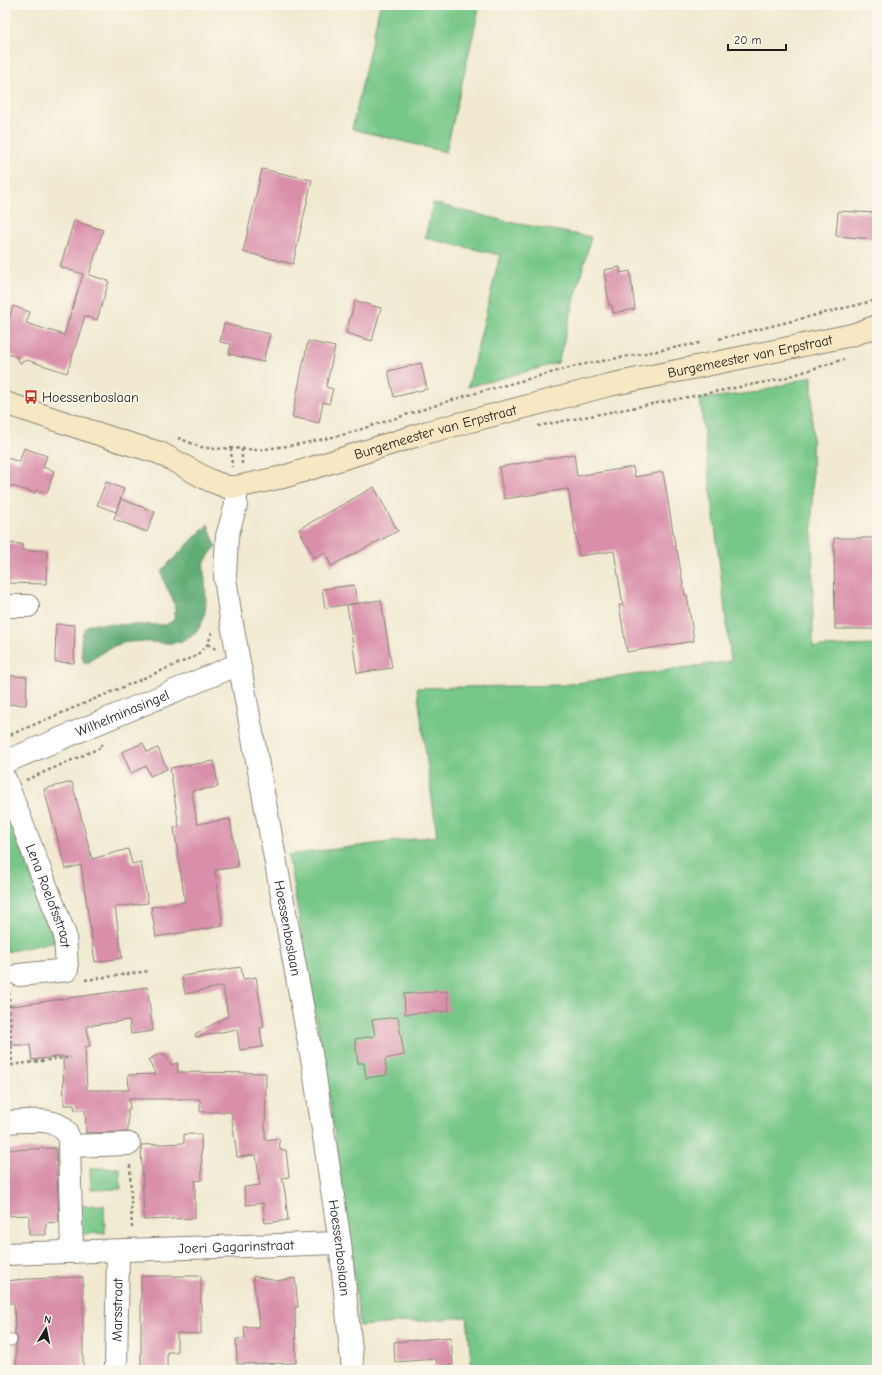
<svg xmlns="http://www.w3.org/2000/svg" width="882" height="1375" font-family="'Comic Neue',sans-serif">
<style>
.green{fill:#77c788;stroke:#4a7252}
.forest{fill:#61ac74;stroke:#3e6448}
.building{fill:#d98faa}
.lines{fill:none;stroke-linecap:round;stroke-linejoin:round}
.lane-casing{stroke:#868376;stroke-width:13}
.street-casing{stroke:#868376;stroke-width:24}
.secondary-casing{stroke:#868376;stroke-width:24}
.path{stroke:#868376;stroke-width:2.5;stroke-dasharray:3 3;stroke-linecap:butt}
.lane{stroke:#fff;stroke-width:11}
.street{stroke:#fff;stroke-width:22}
.secondary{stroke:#f7e8c3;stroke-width:22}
.labels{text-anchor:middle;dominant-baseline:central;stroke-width:3;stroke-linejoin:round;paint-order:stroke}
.street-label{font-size:14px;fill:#1c1c1c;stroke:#fbf7ec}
.poi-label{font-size:14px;fill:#1c1c1c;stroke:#fbf7ec;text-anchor:start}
</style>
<rect width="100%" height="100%" fill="#fbf7ec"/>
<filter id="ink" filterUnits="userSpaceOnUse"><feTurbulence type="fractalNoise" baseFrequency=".025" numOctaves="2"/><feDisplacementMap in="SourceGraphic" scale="8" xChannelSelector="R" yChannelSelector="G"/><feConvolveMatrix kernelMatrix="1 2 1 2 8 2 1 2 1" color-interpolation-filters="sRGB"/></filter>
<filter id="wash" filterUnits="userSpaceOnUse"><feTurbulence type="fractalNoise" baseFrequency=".012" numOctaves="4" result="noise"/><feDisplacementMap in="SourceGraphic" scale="16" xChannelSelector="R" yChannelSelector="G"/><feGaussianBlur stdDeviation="0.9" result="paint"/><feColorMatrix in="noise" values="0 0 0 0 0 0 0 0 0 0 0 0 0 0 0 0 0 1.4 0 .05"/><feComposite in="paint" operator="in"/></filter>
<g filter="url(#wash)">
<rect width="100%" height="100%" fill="#f1ead1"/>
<!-- green -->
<g class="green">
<polygon points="380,5 480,5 446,152 352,129"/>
<polygon points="433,203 509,222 591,237 558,363 468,387 500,255 425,238"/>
<path d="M812,376l1,271 64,-2v725h-405l-5,-53 -107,9c-17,-158 -45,-315 -72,-471l149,-19 -20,-148 146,-3 168,-24 -31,-262 59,-7z"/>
<polygon points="5,805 55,942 5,952"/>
<polygon points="90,1168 120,1168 121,1189 91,1190"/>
<polygon points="104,1205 105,1233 80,1234 77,1206"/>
</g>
<!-- forest -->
<path class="forest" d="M208,524l8,23c-4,5 -11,12 -12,18 -1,5 1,11 1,16 1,15 3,31 -5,45 -14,27 -46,13 -70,16 -15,1 -32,12 -43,22l-4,-3c-2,-12 -5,-32 8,-37l75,1 8,-5c0,-3 1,-7 1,-10 0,-14 -14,-26 -13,-40z"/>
<g id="blocks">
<!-- building -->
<g class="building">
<polygon points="262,169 312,180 293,264 243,252"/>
<polygon points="838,211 876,213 874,239 836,236"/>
<polygon points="74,221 103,230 89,275 109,281 97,320 85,316 67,373 27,360 20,363 17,357 5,353 5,332 13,306 30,312 26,323 64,335 83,274 60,267"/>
<polygon points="620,267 620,273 630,271 635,309 613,313 612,305 609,306 604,270"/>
<polygon points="355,301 381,308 372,341 346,333"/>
<polygon points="224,324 270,334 263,362 229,354 231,344 220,342"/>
<polygon points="308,341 335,347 326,387 333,389 329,404 323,402 319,423 292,417"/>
<polygon points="421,363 427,389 394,397 388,371"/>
<polygon points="24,448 47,456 43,467 54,471 47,493 36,490 35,493 5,484 5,457 19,462"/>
<polygon points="574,454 577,476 633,467 635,477 663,472 676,550 677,550 685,595 687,595 694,641 627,652 619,605 623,605 614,551 579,556 568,489 504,499 499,467"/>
<polygon points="106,482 124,489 116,512 97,505"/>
<polygon points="374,487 398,531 331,566 325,552 314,558 299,529"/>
<polygon points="121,499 155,512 147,532 114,519"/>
<polygon points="834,538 877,538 877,629 835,629"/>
<polygon points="5,543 22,544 22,550 47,551 46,584 5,583"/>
<polygon points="354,585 357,603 325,608 322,589"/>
<polygon points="381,600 392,668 357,673 347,605"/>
<polygon points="56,624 75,625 74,663 55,662"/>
<polygon points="5,675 27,677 26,705 5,704"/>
<polygon points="143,743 147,752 158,748 167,769 150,776 146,766 131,773 122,752"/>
<polygon points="214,761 218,787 192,791 197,824 230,819 238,867 215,870 223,926 156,937 151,907 185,902 174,828 179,827 170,768"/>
<polygon points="72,782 92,859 128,849 132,864 141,862 148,903 115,907 122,958 95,962 81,865 66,869 44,789"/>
<polygon points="241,967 243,979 256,977 264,1027 260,1028 263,1047 240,1050 237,1029 196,1037 195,1034 228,1016 223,986 185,994 182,976"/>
<polygon points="147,987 153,1031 131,1034 129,1020 87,1026 90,1046 85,1047 87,1090 129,1090 128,1075 156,1074 148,1060 159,1054 165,1054 171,1065 177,1063 178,1072 266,1073 265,1140 279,1138 280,1150 286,1150 289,1177 282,1178 285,1192 288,1220 265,1223 263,1203 246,1205 244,1187 260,1185 256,1155 237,1157 231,1112 200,1112 200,1099 129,1099 130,1109 128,1109 128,1132 86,1133 85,1110 75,1110 74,1105 64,1105 63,1056 32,1060 30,1045 5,1045 5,1007"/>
<polygon points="447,991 449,1011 405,1014 404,994"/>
<polygon points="398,1017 404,1055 385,1059 387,1075 366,1078 364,1063 358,1063 355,1039 375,1036 372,1020"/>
<polygon points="184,1134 201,1134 202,1180 195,1181 195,1218 144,1220 141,1145 184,1143"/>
<polygon points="56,1148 59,1222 46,1223 46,1235 29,1235 29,1215 5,1216 5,1150"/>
<polygon points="141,1276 201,1276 201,1334 177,1333 177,1352 167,1352 167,1370 141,1370"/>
<polygon points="253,1276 277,1281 295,1278 298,1307 295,1307 296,1363 237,1364 236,1339 245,1339 244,1327 259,1327"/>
<polygon points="83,1277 83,1370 16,1370 16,1345 18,1340 15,1334 14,1303 5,1303 5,1281 28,1279"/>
<polygon points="451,1337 453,1365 437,1367 436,1359 395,1362 394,1342"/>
</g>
</g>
</g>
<g filter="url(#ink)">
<use href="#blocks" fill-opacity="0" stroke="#868376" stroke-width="1"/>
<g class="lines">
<defs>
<polyline id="lane" points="5,1340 11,1340"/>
<g id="street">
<path id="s1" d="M236,487v18l-9,31 -2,41 5,36 84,457 26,173 13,127"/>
<polyline points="5,606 28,606"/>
<path id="s2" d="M5,762l234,-98"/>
<path id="s3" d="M5,779l60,156 2,35 -48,5"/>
<path d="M5,1122c17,0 56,-8 63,14 1,3 1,7 1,10l3,106"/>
<polyline points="69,1146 129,1144"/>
<path id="s4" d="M5,1254l335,-11"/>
<path id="s5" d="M116,1370l2,-119"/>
</g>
<g id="secondary">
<path id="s6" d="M5,403l118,39 37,11 49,27 18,7h9l47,-10 145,-45 181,-47 243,-50 25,-9"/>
</g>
</defs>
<!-- lane casing -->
<use href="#lane" class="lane-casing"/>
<!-- street casing -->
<use href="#street" class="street-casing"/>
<!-- secondary casing -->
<use href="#secondary" class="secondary-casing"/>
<!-- path -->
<g class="path">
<polyline points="719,339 877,300"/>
<polyline points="538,426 781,379 844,359"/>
<polyline points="178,438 201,447 215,449 231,448 258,450 301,444 346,434 465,396 580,365 700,343"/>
<polyline points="231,448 232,467"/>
<polyline points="242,449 242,466"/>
<polyline points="208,644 216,649"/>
<polyline points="5,737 196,656 208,644 212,632"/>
<polyline points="26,780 102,747 101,744"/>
<polyline points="85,980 149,971"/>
<polyline points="9,992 12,1065 71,1057"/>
<polyline points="130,1165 132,1230"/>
</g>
<!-- lane -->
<use href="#lane" class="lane"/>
<!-- street -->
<use href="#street" class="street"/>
<!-- secondary -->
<use href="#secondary" class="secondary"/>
</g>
</g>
<!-- icons -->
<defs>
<symbol id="bus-bare" viewBox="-9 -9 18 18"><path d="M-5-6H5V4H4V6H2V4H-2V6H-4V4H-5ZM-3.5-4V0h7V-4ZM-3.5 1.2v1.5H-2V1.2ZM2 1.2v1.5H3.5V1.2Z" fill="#c8321e" stroke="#fbf7ec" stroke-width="2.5" paint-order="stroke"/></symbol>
</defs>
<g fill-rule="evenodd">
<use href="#bus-bare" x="21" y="387" width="20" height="20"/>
</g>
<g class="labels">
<!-- street labels -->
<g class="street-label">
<text stroke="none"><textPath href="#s6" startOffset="778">Burgemeester van Erpstraat</textPath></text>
<text stroke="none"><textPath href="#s6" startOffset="454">Burgemeester van Erpstraat</textPath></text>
<text stroke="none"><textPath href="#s2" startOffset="127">Wilhelminasingel</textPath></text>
<text stroke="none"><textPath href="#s3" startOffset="125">Lena Roelofsstraat</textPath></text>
<text stroke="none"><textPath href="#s1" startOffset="448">Hoessenboslaan</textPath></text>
<text stroke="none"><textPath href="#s4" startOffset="231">Joeri Gagarinstraat</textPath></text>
<text stroke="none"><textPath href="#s1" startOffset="772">Hoessenboslaan</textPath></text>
<text stroke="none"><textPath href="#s5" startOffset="60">Marsstraat</textPath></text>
</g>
<!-- poi labels -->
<g class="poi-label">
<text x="42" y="397">Hoessenboslaan</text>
</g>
</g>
<!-- margin -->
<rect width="882" height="1375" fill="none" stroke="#fbf7ec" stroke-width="20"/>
<!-- north arrow -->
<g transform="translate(46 1329) rotate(10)" stroke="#fbf7ec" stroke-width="3" paint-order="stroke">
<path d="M0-3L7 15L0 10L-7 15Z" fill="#1c1c1c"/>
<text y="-6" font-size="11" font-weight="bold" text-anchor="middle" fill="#1c1c1c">N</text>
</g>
<!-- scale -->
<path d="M728 44v6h58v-6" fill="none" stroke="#1c1c1c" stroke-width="2"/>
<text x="734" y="44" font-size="12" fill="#1c1c1c" stroke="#fbf7ec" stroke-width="3" paint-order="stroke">20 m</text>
</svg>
